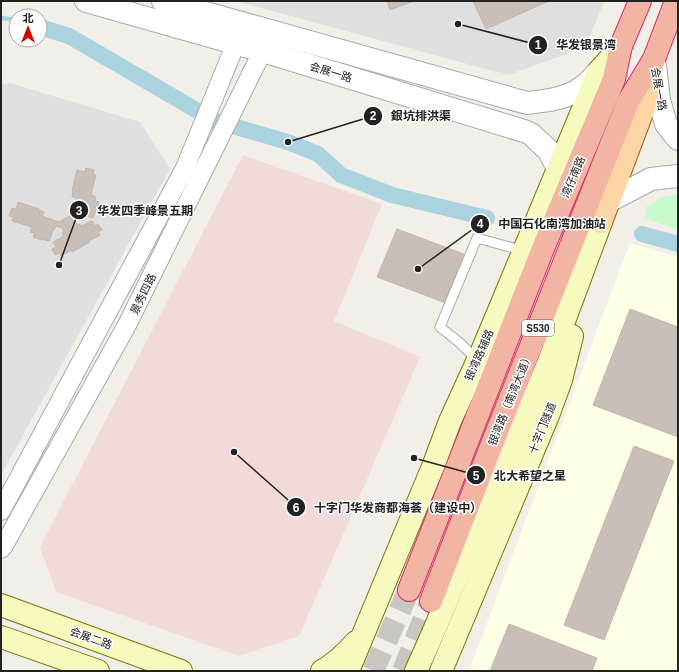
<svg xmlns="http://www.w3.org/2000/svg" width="679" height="672" font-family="Helvetica,'Noto Sans SC',sans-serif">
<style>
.residential{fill:#e0dfdf}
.commercial{fill:#f2dad9}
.education{fill:#ffffe5}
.park{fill:#c8facc}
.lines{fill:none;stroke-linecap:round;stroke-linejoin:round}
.stream{stroke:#aad3df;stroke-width:4.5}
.canal{stroke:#aad3df;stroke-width:16}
.building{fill:#c7bfb8;stroke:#c4b6ab}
.trunk-tunnel{stroke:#c8c6c1;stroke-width:22;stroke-dasharray:22 11;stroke-linecap:butt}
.service-casing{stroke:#a9a9a9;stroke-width:11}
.minor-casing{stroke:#a9a9a9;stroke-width:20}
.tertiary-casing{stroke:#a9a9a9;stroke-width:24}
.secondary-casing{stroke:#707d05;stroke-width:24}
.primary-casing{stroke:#a06b00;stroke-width:24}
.trunk-casing{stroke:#dc2a67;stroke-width:24}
.service{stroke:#fff;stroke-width:9}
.minor{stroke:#fff;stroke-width:18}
.tertiary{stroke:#fff;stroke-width:22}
.secondary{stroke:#f7fabf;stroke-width:22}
.primary{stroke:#fcd6a4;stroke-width:22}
.trunk{stroke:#f2b4a3;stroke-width:22}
.labels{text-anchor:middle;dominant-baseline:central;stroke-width:3;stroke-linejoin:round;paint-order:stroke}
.shield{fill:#fff;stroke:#646464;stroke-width:1}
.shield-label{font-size:10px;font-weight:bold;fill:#222}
.street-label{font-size:11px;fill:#222;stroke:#fff}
.leader{fill:none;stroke:#222;stroke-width:1.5}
.callout-dot{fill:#222;stroke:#fff;stroke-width:1.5}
.mark-label{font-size:12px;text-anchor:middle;font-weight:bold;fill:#fff}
.callout-label{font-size:12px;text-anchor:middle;font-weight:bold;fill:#222;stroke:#fff;stroke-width:3;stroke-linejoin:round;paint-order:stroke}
</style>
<rect width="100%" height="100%" fill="#f2efe9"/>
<!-- residential -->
<g class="residential">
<polygon points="236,1 604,1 586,47 508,75"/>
<polygon points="10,83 140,122 170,169 1,475 1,84"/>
</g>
<!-- commercial -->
<polygon class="commercial" points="243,155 382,204 334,321 420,357 299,636 239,656 56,592 40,547"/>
<!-- education -->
<polygon class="education" points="630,243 678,257 678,671 469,671"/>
<!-- park -->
<polygon class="park" points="678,194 678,230 647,219 645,208 662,197"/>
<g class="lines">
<!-- stream -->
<polyline class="stream" points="1,18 16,20"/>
<!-- canal -->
<g class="canal">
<polyline points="40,27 69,36 215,121 288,142 318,154 341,175 392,195 487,218"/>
<polyline points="642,234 678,244"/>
</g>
</g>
<!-- building -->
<g class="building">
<polygon points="387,1 414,1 390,10"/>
<polygon points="473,1 549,1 486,29"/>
<polygon points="86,168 94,170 93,174 96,175 91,195 96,197 95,201 99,202 93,218 82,215 81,216 77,215 75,221 77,225 80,224 81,226 92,221 95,226 98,224 102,230 98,232 100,235 89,241 90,242 72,252 72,250 61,256 59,253 55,255 52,249 56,247 53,242 64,236 62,233 64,232 62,228 56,226 54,230 53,230 49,241 42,239 42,240 33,237 35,233 30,232 32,227 12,221 13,217 9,216 12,208 16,209 18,202 39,209 39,210 44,212 42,216 59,222 72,215 76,198 72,197 73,191 72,191 77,170 85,172"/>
<polygon points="397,229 466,255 446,303 377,277"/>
<polygon points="630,309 678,327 678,437 593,405"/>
<polygon points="634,446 674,461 604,640 564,625"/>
<polygon points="509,624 597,658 592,671 490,671"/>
</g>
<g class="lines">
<!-- trunk-tunnel -->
<g class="trunk-tunnel">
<polyline points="373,671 409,590"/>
<polyline points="403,671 431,601"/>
</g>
<defs>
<polyline id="service" points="477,360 460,343 440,327 477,238 524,251"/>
<g id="minor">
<polyline points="1,511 185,168 241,31"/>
<polyline points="1,549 3,547 127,325 268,40"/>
</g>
<g id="tertiary">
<polyline points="86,1 263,51 524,131 531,134 549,151 558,169"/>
<path d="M163,1l364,102c18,-2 39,-4 54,-15 7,-4 12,-11 18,-17"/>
<polyline points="655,66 659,100 666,124 678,139"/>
<polyline points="609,201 651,179 678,176"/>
</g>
<g id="secondary">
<polyline points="1,605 181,671"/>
<polyline points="1,637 98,671"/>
<path d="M322,671c13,-7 24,-18 34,-29"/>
<polyline points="348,671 434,464 450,421 482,351 599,71 621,46"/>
<polyline points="416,671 429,642 548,364 601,222"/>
<polyline points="441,671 549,413 561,380 572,336"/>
</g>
<polyline id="primary" points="601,222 645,105 653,62"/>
<g id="trunk">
<polyline points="409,590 542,251 614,79 621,46 640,1"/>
<polyline points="431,601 492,444 628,102 654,59 676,1"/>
</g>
</defs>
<!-- service casing -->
<use href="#service" class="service-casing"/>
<!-- minor casing -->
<use href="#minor" class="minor-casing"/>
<!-- tertiary casing -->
<use href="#tertiary" class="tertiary-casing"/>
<!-- secondary casing -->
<use href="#secondary" class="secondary-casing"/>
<!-- primary casing -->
<use href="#primary" class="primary-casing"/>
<!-- trunk casing -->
<use href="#trunk" class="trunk-casing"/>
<!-- service -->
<use href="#service" class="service"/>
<!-- minor -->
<use href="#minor" class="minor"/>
<!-- tertiary -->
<use href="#tertiary" class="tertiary"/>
<!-- secondary -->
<use href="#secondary" class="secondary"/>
<!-- primary -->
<use href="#primary" class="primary"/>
<!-- trunk -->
<use href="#trunk" class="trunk"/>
</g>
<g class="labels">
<!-- shield labels -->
<rect class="shield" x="522" y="320" width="32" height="16" rx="3"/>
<g class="shield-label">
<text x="538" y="328">S530</text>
</g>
<!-- street labels -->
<g class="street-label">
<text transform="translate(331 72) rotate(17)">会展一路</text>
<text transform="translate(659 89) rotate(80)">会展一路</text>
<text transform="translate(573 177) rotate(-67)">湾仔南路</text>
<text transform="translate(143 294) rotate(-64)">景秀四路</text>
<text transform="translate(479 355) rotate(-66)">银湾路辅路</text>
<text transform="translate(510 399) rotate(-68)">银湾路（南湾大道）</text>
<text transform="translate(542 428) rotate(-68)">十字门隧道</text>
<text transform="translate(91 638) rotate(20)">会展二路</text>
</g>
</g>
<!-- callouts -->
<path class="leader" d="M458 24L538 45M288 142L373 116M59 265L79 210M418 269L480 224M414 458L476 475M234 452L296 507"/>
<g class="callout-dot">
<circle cx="458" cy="24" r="4"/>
<circle cx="288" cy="142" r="4"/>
<circle cx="59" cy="265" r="4"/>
<circle cx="418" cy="269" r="4"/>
<circle cx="414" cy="458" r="4"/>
<circle cx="234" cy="452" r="4"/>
<circle cx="538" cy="45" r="10"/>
<circle cx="373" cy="116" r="10"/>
<circle cx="79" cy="210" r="10"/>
<circle cx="480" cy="224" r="10"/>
<circle cx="476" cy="475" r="10"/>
<circle cx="296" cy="507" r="10"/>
</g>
<g class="mark-label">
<text x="538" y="49">1</text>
<text x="373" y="120">2</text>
<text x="79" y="215">3</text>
<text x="480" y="228">4</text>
<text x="476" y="480">5</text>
<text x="296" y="512">6</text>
</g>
<g class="callout-label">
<text x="586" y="49">华发银景湾</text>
<text x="421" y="120">銀坑排洪渠</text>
<text x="145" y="215">华发四季峰景五期</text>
<text x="552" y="228">中国石化南湾加油站</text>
<text x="530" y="480">北大希望之星</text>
<text x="398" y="512">十字门华发商都海荟（建设中）</text>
</g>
<!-- border -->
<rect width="679" height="672" fill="none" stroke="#222222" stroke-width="4"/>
<!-- north arrow -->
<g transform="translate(28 28)"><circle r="19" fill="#ffffff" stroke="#a7a7a7"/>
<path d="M0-3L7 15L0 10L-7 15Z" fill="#d40000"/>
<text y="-6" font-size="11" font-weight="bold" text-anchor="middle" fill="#222222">北</text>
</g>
</svg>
